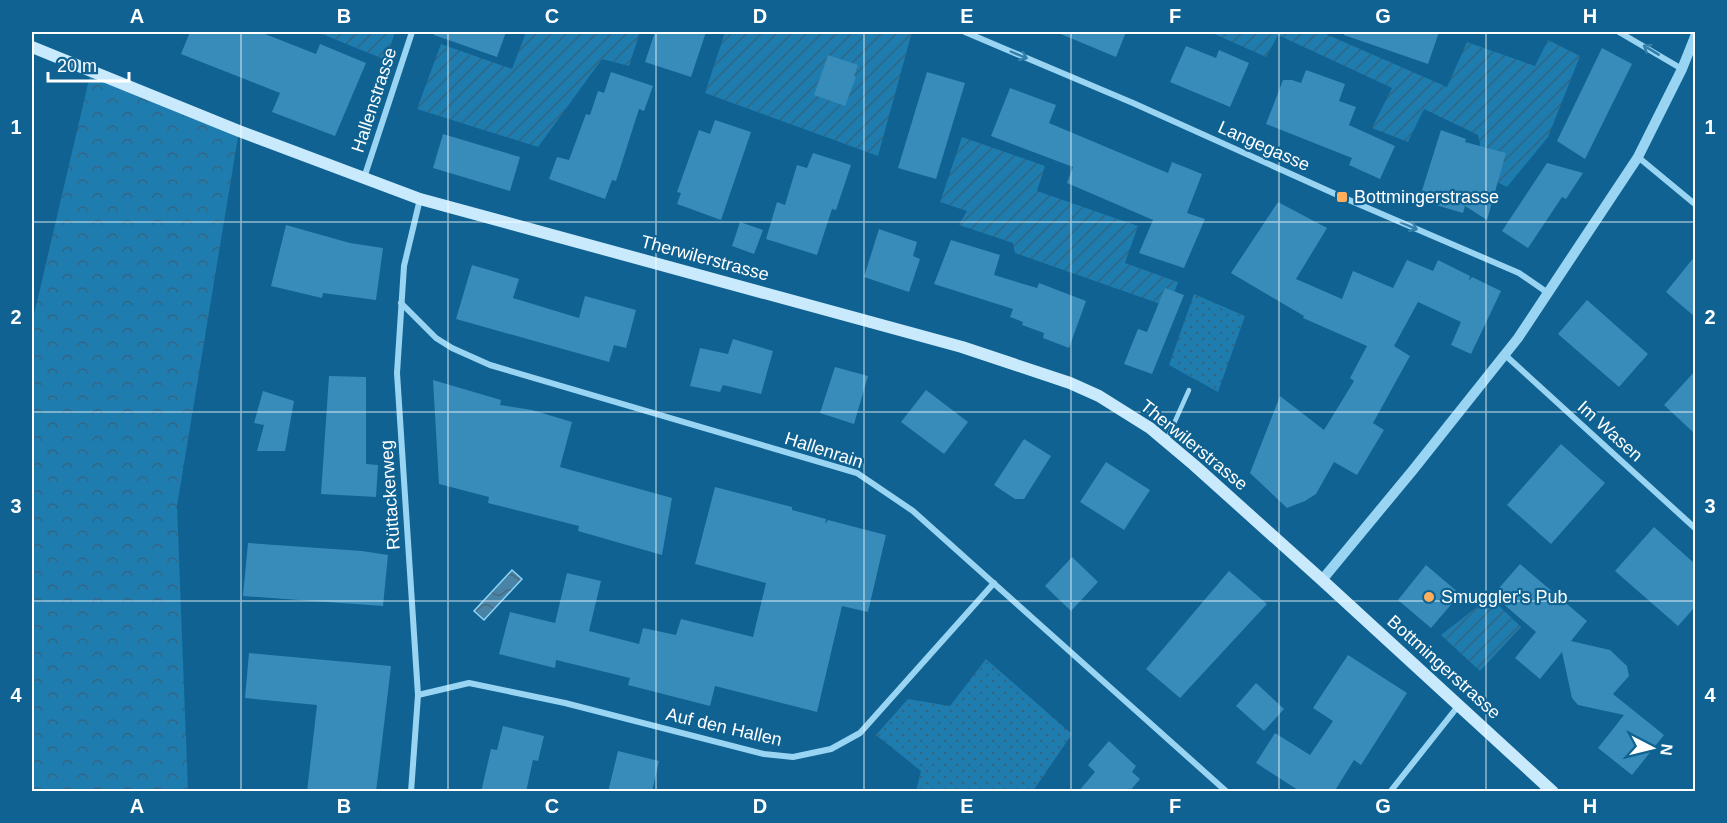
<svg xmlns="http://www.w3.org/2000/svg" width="1727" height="823" font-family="Helvetica,sans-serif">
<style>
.grass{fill:url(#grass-dots)}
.forest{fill:url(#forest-crowns)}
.garden{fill:url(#garden-furrows)}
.water{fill:url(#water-waves);stroke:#8bd3f7;stroke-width:1.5}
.building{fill:#378cba}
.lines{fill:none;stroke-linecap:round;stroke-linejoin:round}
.service{stroke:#9ad4f3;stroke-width:4.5}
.minor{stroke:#9ad4f3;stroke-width:6}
.tertiary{stroke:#9ad4f3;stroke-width:10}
.secondary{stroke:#c9eafd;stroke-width:12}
.oneway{stroke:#327eaa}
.grid{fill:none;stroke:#fff;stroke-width:1.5;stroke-opacity:0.55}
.poi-dot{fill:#ffaf5c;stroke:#0f6291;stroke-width:2}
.labels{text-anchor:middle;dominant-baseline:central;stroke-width:4.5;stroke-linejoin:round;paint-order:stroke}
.street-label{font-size:18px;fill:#fff;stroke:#0f6291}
.poi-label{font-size:18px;fill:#fff;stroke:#0f6291;text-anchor:start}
.neatline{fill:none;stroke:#fff;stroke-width:2}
.grid-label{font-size:20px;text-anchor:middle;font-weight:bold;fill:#fff}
</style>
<defs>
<pattern id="grass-dots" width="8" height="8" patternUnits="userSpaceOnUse" patternTransform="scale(1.5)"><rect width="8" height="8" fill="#1e7caf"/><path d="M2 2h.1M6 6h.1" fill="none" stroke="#336682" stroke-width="1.8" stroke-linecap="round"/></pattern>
<pattern id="forest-crowns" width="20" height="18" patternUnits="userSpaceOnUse" patternTransform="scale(1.5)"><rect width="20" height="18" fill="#1e7caf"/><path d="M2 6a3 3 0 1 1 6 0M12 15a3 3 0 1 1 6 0" fill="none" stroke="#336682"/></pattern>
<pattern id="garden-furrows" width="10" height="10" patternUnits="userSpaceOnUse" patternTransform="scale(1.5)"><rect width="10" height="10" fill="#1e7caf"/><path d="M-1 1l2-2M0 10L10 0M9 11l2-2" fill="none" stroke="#336682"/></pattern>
<pattern id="water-waves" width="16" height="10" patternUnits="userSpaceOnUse" patternTransform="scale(1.5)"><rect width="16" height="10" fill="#4984a6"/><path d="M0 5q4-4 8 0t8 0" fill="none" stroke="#4a6b7e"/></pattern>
</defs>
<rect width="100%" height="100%" fill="#0f6291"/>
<!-- grass -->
<g class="grass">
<polygon points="1194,294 1245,316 1218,392 1169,365"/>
<polygon points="986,659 1072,734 1033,791 916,791 921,771 876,735 908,699 950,706"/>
</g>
<!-- forest -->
<polygon class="forest" points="91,71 239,131 177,506 188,791 32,792 32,323"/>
<!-- garden -->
<g class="garden">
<polygon points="317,32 395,32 386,60"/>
<polygon points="526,32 640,32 629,66 602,59 538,147 417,109 441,44 512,69"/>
<polygon points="725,32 912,32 878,156 705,93"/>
<polygon points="1210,32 1321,32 1447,87 1467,42 1535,66 1548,40 1580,56 1548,137 1507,187 1487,177 1478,135 1424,109 1408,142 1372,128 1392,88 1278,35 1266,57"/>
<polygon points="962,137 1045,166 1037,191 1138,226 1125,263 1178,282 1169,307 1015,253 1013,243 959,225 967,211 940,202"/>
<polygon points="1490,597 1521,627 1480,671 1441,635"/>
</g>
<!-- water -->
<polygon class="water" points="512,570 522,579 484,620 474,611"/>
<!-- building -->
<g class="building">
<polygon points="190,32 260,32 316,54 320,44 366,63 335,136 272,112 280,93 181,54"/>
<polygon points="434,32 506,32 497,57 434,35"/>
<polygon points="655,32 706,32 691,77 645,62"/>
<polygon points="1056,32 1126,32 1116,57"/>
<polygon points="1344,32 1439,32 1428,64 1344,35"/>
<polygon points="1186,46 1216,58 1219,50 1249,63 1230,107 1170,82"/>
<polygon points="1602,48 1632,64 1585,159 1557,141"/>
<polygon points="828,55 858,65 854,76 856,77 845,106 814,95"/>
<polygon points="1306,70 1345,84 1339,101 1356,107 1349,125 1395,146 1380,179 1349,165 1352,158 1266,124 1283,80 1292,80 1301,83"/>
<polygon points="611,72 653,86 644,111 639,109 616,181 612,180 605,199 549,179 557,157 569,160 586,114 590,115 598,91 604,93"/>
<polygon points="927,72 965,83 936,179 898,168"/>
<polygon points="1010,88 1056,105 1049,123 1168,173 1172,162 1202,174 1187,213 1205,219 1184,268 1139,253 1153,220 1067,183 1073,167 991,136"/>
<polygon points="715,120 751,132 721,220 677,204 681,193 677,192 699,130 710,134"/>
<polygon points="1441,130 1466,139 1465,142 1506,153 1487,220 1465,206 1463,213 1419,200"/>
<polygon points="443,134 520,157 510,191 433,168"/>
<polygon points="813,153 851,165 836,210 832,209 817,255 766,239 777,202 785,205 797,165 807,168"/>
<polygon points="1547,163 1583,173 1566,199 1562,197 1528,248 1502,231"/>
<polygon points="1278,202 1327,228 1296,279 1342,299 1353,271 1393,288 1407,260 1433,271 1438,260 1470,276 1469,281 1472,277 1501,291 1471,354 1451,345 1461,322 1418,302 1394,346 1410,356 1373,423 1384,430 1357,475 1334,462 1316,494 1305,501 1287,508 1250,473 1280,396 1324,430 1354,381 1350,378 1367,346 1303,318 1304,316 1231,273"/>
<polygon points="740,222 763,230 754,254 732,246"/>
<polygon points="286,225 350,243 383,248 376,300 323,293 322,298 271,286"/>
<polygon points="879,229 917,242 913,256 920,259 909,292 864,277"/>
<polygon points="951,240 1000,255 994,275 1037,288 1039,283 1086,301 1069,348 1043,338 1044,333 1022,325 1023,322 1010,317 1013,309 934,284"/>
<polygon points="1695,256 1695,317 1666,292"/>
<polygon points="472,265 519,279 513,298 579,318 585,296 636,310 626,348 614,345 609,362 456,319"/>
<polygon points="1165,288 1184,295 1152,374 1124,364 1138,329 1147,332"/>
<polygon points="1587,300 1648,354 1619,387 1558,334"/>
<polygon points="733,339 773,351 761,394 723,385 720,392 690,386 700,348 728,354"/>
<polygon points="835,367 868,376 854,424 820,413"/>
<polygon points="1695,371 1695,434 1664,405"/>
<polygon points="329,376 366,377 366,464 378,465 376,497 321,494"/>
<polygon points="433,380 501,400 500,405 532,410 572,422 560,467 672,498 662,555 578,531 579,526 488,503 489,497 439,484"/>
<polygon points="926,390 968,422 944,454 901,422"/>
<polygon points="263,391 294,401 285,451 257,451 264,425 254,423"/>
<polygon points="1024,439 1051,456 1024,499 1015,499 994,485"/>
<polygon points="1561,444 1605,483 1551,544 1507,505"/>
<polygon points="1106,462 1150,490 1124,530 1080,502"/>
<polygon points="715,487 792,507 792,510 826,519 825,524 828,520 886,535 868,612 842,606 817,712 715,686 710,706 628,685 630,678 556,660 555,668 499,654 510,612 555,623 567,573 601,581 589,631 639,644 643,628 676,635 681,619 753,637 766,583 695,564"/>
<polygon points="1654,527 1695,564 1695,607 1678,626 1615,571"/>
<polygon points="248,543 362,551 388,555 383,606 243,596"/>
<polygon points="1072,557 1098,582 1071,611 1045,586"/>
<polygon points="1520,564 1587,621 1571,641 1610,650 1627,666 1629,676 1613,694 1664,735 1632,775 1598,748 1624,715 1578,705 1572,698 1562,652 1540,679 1515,658 1536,632 1493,595"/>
<polygon points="1426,565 1460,594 1431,628 1398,600"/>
<polygon points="1229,571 1267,604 1180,698 1146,669"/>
<polygon points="249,653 391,666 376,792 307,792 317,705 245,698"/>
<polygon points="1348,655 1407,693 1361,765 1354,760 1334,792 1301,792 1256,763 1275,733 1310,755 1333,721 1313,708"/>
<polygon points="1256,683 1284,709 1264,731 1236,706"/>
<polygon points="503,726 544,736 538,761 533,760 526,792 481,792 491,749 497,750"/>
<polygon points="1109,741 1136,766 1132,772 1140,779 1129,792 1078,792 1095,772 1088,765"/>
<polygon points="618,751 659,761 652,792 608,792"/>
</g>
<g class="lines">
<!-- service -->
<polyline class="service" points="1167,439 1189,390"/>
<!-- minor -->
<g class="minor">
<polyline points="965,32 1133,103 1342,197 1519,273 1548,293"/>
<polyline points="1619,32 1682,69"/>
<polyline points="1638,157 1696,205"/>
<polyline points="364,178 412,32"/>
<polyline points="401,303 436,338 452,348 490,365 857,473 913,511 1227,792"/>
<polyline points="1504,354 1696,529"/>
<polyline points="418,695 469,683 565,703 764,754 793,757 831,749 860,733 994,583"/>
<polyline points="411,792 418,695 397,373 404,266 420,199"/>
<polyline points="1390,792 1459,705"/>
</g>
<!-- tertiary -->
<polyline class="tertiary" points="1322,580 1413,470 1518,338 1638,157 1682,69 1696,34"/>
<!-- secondary -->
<polyline class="secondary" points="32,47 239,131 420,199 962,347 1070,383 1099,396 1150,428 1194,465 1322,580 1553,792"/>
</g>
<!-- one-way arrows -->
<defs><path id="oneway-shaft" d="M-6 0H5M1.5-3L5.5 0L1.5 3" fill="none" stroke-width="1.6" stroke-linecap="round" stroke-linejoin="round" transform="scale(1.5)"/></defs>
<g class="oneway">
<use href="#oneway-shaft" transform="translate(1651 50) rotate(-149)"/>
<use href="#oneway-shaft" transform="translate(1019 55) rotate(23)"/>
<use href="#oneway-shaft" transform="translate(1409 226) rotate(23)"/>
</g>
<!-- grid -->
<path class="grid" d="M241,32v760M448,32v760M656,32v760M864,32v760M1071,32v760M1279,32v760M1486,32v760M32,222h1664M32,412h1664M32,601h1664"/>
<!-- markers -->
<g class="poi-dot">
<rect x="1336" y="191" width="12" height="12" rx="3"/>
<circle cx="1429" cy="597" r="6"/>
</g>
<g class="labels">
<!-- street labels -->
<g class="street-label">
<text transform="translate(374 100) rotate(-72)">Hallenstrasse</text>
<text transform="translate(1264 146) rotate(24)">Langegasse</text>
<text transform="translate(705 258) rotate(15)">Therwilerstrasse</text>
<text transform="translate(1610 431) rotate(42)">Im Wasen</text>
<text transform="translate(1194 445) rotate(39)">Therwilerstrasse</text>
<text transform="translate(824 450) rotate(18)">Hallenrain</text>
<text transform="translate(390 495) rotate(-94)">Rüttackerweg</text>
<text transform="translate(1444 667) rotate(42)">Bottmingerstrasse</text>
<text transform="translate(724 727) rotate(13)">Auf den Hallen</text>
</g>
<!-- poi labels -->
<g class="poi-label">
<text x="1354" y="197">Bottmingerstrasse</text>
<text x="1441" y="597">Smuggler's Pub</text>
</g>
</g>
<!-- border -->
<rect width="1727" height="823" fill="none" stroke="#0f6291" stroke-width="66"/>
<!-- north arrow -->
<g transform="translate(1652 748) rotate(97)" stroke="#0f6291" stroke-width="4.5" paint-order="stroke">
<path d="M0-4.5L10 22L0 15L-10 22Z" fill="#ffffff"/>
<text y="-9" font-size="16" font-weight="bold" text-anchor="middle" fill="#ffffff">N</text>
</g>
<!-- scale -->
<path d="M48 72v9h81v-9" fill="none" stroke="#ffffff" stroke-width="3"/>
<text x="57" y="72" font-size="18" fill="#ffffff" stroke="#0f6291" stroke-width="4.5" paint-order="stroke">20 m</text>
<rect x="33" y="33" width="1661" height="757" class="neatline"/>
<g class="grid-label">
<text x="137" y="23">A</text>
<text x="344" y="23">B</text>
<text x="552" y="23">C</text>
<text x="760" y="23">D</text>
<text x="967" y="23">E</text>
<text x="1175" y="23">F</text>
<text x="1383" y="23">G</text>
<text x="1590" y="23">H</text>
<text x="16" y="134">1</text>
<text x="1710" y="134">1</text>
<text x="16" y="324">2</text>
<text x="1710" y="324">2</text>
<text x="16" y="513">3</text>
<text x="1710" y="513">3</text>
<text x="16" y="702">4</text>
<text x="1710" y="702">4</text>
<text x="137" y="813">A</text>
<text x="344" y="813">B</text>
<text x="552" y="813">C</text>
<text x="760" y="813">D</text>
<text x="967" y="813">E</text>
<text x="1175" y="813">F</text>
<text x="1383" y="813">G</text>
<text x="1590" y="813">H</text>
</g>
</svg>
